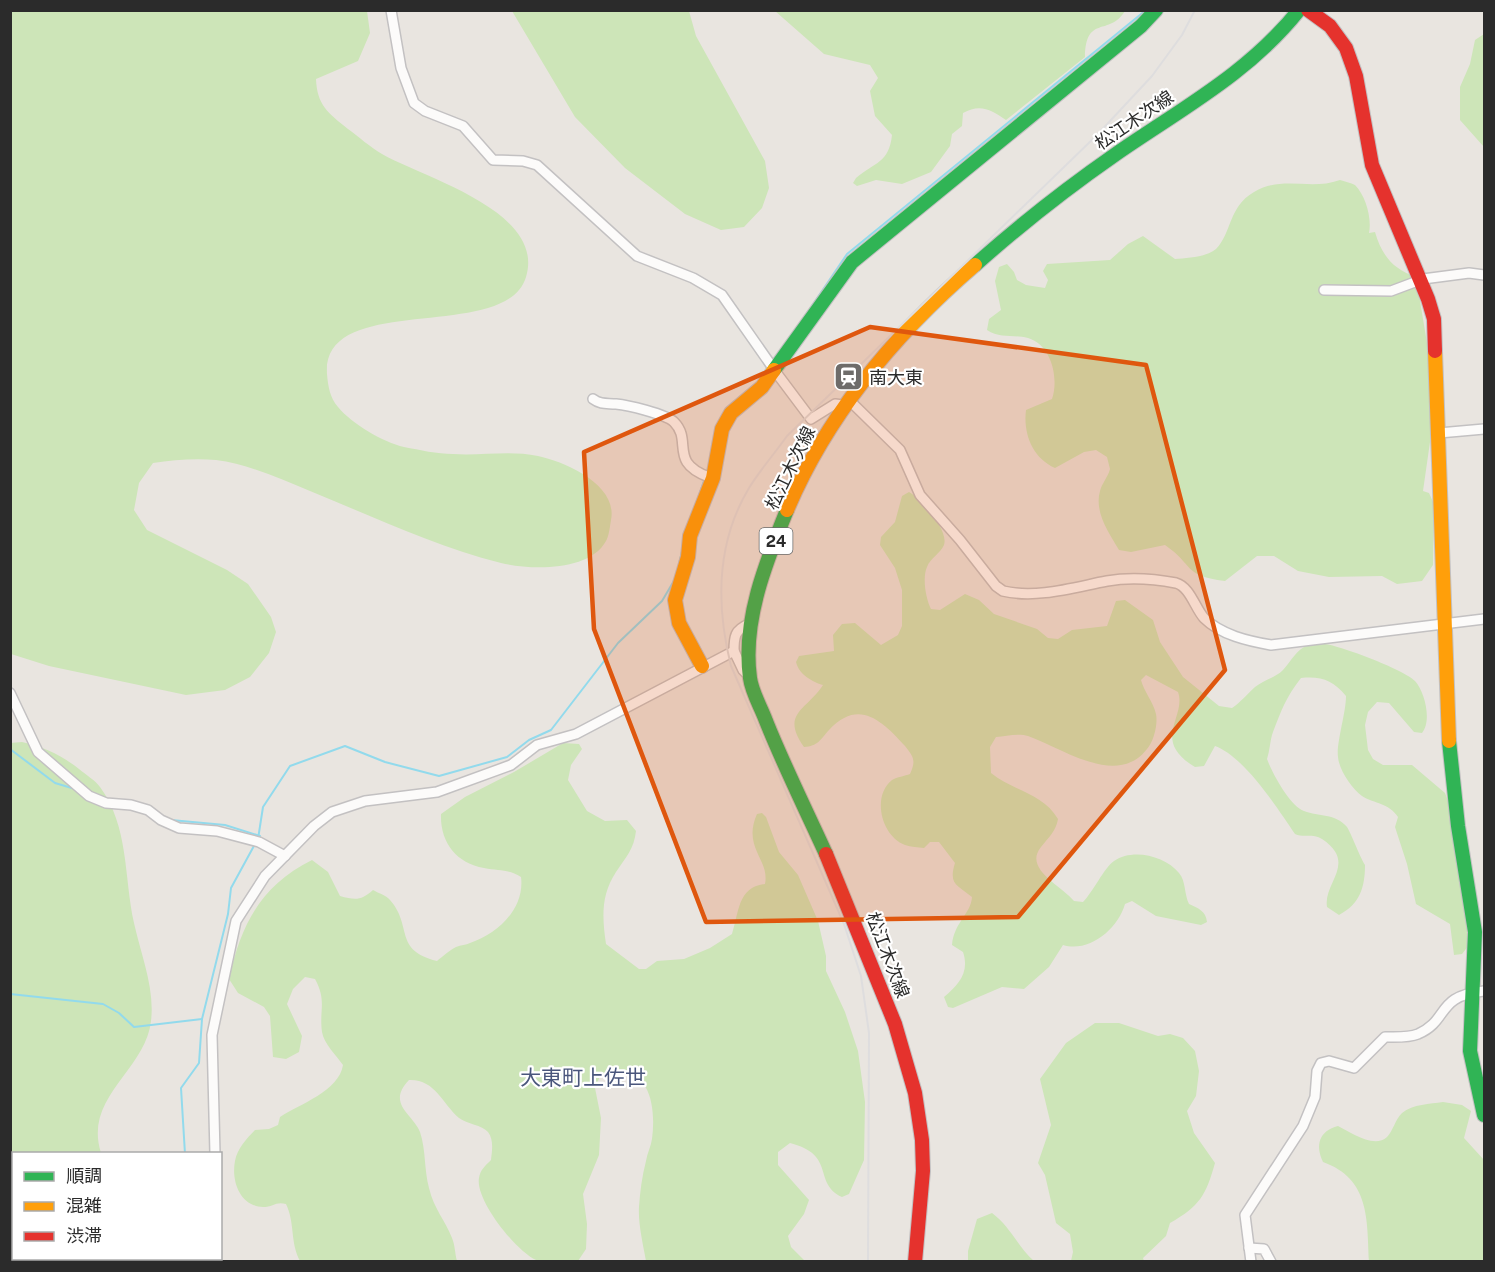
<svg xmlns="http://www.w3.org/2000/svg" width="1495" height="1272" font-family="'Public Sans','Noto Sans JP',sans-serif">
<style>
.green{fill:#cde5b8}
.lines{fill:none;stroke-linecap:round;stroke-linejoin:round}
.stream{stroke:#92daec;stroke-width:2}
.street-casing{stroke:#c3c1c2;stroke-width:12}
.fast-casing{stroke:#c3c1c2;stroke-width:16}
.slow-casing{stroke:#c3c1c2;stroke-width:16}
.jam-casing{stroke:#c3c1c2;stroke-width:16}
.street{stroke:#fcfbfa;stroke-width:9}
.fast{stroke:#30b455;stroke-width:14}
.slow{stroke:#ff9f0a;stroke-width:14}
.jam{stroke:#e5322d;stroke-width:14}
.rail{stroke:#deddde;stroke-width:2}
.marked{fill:#df570e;fill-opacity:0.2;stroke:#df570e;stroke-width:4.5;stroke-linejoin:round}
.labels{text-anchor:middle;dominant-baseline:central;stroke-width:4.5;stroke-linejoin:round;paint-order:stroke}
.shield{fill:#fff;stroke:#6b6b6b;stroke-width:1.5}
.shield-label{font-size:16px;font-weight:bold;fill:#2b2b2b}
.street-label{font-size:18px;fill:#2b2b2b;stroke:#fff}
.poi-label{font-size:18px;fill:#2b2b2b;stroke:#fff;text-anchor:start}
.quarter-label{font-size:21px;fill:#4a567c;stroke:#fff}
</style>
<rect width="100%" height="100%" fill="#e9e5e0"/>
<!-- green -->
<g class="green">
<path d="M11,10l356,1 3,22 -12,28 -42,18c1,26 12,34 32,50 11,8 22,18 34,25 42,24 164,57 144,123 -20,67 -204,13 -199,97 1,12 3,24 11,33 14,17 45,35 66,40 16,3 33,7 49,7 28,2 57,-4 85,2 28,6 80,29 73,64 -1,6 -2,16 -5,21 -17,31 -76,29 -105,22 -67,-17 -127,-46 -191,-72 -30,-12 -62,-27 -94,-31 -21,-2 -43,0 -63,3l-14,20 -5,27 13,20 80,40 21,14 23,33 5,15 -7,21 -19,24 -25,13 -39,5 -137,-29 -38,-12z"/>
<polygon points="512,11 689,11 696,36 765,161 769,188 762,208 744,227 721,230 685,214 625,168 575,117"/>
<path d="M775,11h350c-16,26 -39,3 -40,46l-79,63c-14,-10 -26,-17 -43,-7l-1,13 -10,8 -2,12 -19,26 -29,12 -26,-4 -19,6 -4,-3 3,-5c19,-16 33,-15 36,-43l-17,-19 -5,-25 8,-13 -8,-13 -46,-11z"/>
<polygon points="1484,34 1484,147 1460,120 1460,87 1470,64 1475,40"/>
<path d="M1340,180c4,1 11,3 15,5 11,11 17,34 14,48l6,-1c7,24 18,37 41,45l14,84v81l-7,49 6,2 5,11 -1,61 -11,16 -25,3 -15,-8 -53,1 -31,-6 -24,-15h-17l-32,25c-42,-5 -31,-16 -60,-36l-34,7 -12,-2c-10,-17 -25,-38 -19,-59 2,-8 8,-14 10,-22l-3,-12 -11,-7 -12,2 -29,16c-23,-10 -32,-35 -29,-58l26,-11c7,-20 0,-54 -24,-61 -15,-4 -28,1 -41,-8l2,-11 12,-9 -6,-29 4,-14 8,-3 7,8 3,8 9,5 19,3 3,-8 -5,-9 4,-7 63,-4 18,-16 15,-8 32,23c12,-1 32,-2 41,-10 16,-16 12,-42 38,-57 29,-17 56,-1 86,-12z"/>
<path d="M909,492c12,7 40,38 35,53 -3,8 -14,13 -17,22 -5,11 -1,32 4,42l9,1 25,-16 14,6 15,14 43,15 11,9 10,1 14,-9 35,-4 9,-25 9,-1 28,20 7,22 23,35 36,29 13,2c9,-6 15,-14 23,-21 9,-7 20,-9 28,-17 11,-12 15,-25 34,-27 16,-1 88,27 98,38 10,11 17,40 7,52l-8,-1 -25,-29 -12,-1 -9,10 -3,13 3,25 5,9 10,6h29l33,28 8,21 19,117 -3,14 -7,9 -8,1 -4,-31 -34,-20 -9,-40 -12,-37 3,-10c-9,-14 -23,-13 -36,-21 -10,-7 -23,-26 -24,-39 -2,-13 8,-44 8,-61 -13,-16 -25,-20 -45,-18 -15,19 -20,33 -28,54 -3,8 -3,18 -6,27 5,14 23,47 37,52 15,6 31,2 43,16 4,6 12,28 18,38 0,22 -5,39 -26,50l-12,-8c-4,-24 31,-44 -5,-68 -9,-6 -19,-1 -27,-5 -18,-26 -50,-77 -80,-88l-11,20 -9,1c-45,-27 -8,-50 -17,-75l-32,-17 -5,5c3,12 12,21 15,34 2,10 -2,27 -9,35 -30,39 -85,-1 -119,-13 -9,-3 -22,0 -32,1l-6,10 1,26c22,18 52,20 67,46 -2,12 -9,18 -17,28 -18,22 21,39 33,54l9,1c10,-10 21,-34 31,-41 19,-13 51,-5 65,12 7,8 5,21 10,31 9,4 17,7 18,18l-6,3 -45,-9 -24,-15 -7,3c-7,25 -36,49 -62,41l-14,22 -25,22 -22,-2 -49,21 -5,-1 -4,-10c14,-12 26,-24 19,-45l-11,-7c2,-23 19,-31 20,-48 -14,-12 -24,-12 -17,-34l-16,-21h-9l-6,6c-6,-1 -13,-1 -19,-3 -23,-8 -34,-48 -13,-65 5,-3 13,-4 18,-6 6,-13 4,-17 -5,-28 -23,-25 -46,-48 -76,-16 -9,10 -11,16 -25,17 -24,-34 3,-37 19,-62 -10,-3 -24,-10 -27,-23l3,-6 35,-5 -1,-16 9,-11 13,-1 26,22 17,-10 4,-9v-36l-7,-22 -15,-23 1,-8 14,-15 7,-26z"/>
<path d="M22,742c22,5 39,13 57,27 7,6 16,11 21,18 29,39 24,91 34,136 7,32 21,65 17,98 -5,49 -68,76 -50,132l-87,1v104l128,1 -1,2h-130l-1,-518z"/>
<path d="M563,743l16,1 3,5 -11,16 -3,15 19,31 18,10 22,-1 9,11c-2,18 -10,26 -20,41 -15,23 -14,45 -10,72l33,25h7l11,-8 27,-2 26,-11 22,-14c7,-22 6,-47 33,-50 5,-25 -23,-36 -8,-70l5,-1 4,4 13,35 19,23 20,46 8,35v15l19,41 13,39 7,51 -1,58 -15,34 -7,3c-30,-14 -5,-42 -52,-54l-12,9v13l31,35 -5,14 -16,22 3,11 14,14h-159c-3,-17 -8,-37 -7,-54 1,-15 3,-31 7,-46 1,-7 5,-15 6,-22 5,-37 -5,-81 -52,-63l-5,12 6,30 -2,37 -16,39 4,30 -1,25 -8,12c-13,1 -30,4 -42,-1 -20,-9 -61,-60 -57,-82 1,-8 7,-13 12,-18 1,-9 3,-20 -3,-28 -6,-7 -21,-8 -29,-14 -17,-15 -24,-39 -50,-38 -23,24 4,34 11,52 6,18 4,37 9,56 5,21 16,32 23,50 3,7 3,16 5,23h-157c-10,-18 -5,-39 -14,-57 -10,-3 -13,3 -23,3 -23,-1 -32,-26 -28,-46 2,-12 12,-23 20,-31l14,-1 9,-4 2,-8c20,-13 59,-26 63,-52 -7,-10 -19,-21 -21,-33 -3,-22 5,-31 -7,-53l-10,-2 -12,12 -6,15 15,32 -3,16 -13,7 -13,-2 -3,-41 -6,-9 -26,-14 -9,-14c12,-54 31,-93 83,-119l16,12 12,24c15,4 21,5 33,-6 5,3 13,5 17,10 23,26 3,50 47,61 6,-5 13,-11 19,-14 5,-2 10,-2 14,-4 28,-9 55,-35 51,-66 -13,-8 -22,-6 -37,-9 -28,-5 -44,-26 -43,-54l24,-17 49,-25z"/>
<path d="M1095,1023h24l39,13 12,-2 13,4 12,13 4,20 -3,25 -9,15 7,22 21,30c-9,32 -15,43 -45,60l-4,13 -23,22 1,3h-73l2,-9 -3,-18 -14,-11 -11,-48 -7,-12 13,-38 -11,-46 26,-36z"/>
<path d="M1443,1102l19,3 9,6 -7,27 20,22v101h-115c-2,-42 1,-82 -46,-99 -8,-17 -4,-31 15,-36 12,6 36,23 49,11 6,-6 8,-17 15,-24 11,-9 28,-9 41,-11z"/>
<path d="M992,1213c18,13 26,34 42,48h-66v-10l9,-32z"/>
</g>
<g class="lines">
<!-- stream -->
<g class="stream">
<polyline points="801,322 847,254 1146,10"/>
<polyline points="696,504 705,478"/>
<polyline points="679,564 683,547"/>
<polyline points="10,749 55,783 75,789"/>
<polyline points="171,820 225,825 260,836"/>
<polyline points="258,839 263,807 290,766 345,746 385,762 439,776 507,757 529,740 551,730 618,643 662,601 675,579"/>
<polyline points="10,994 103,1004 119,1013 134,1027 202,1019"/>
<polyline points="185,1154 181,1088 199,1063 202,1019 228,914 231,888 255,844"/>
<polyline points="181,1262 181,1258"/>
</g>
<defs>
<g id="street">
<polyline points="391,10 401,68 414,103 425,111 463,126 493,160 523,161 537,165 637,256 693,278 722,295 773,368"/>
<polyline points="1324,290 1391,291 1423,279 1469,273 1484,275"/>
<polyline points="775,371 811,419 835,404 843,405"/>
<path d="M593,399c8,6 14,4 23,5 11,1 50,10 58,18 19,19 -6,40 35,55"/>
<path d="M848,399l52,51 20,45 40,45 36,46 7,5c34,8 72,-4 104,-10 22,-4 48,-2 69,2 14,4 19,25 28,35 17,17 44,23 67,27l213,-26"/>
<polyline points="1439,433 1484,429"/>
<path d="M734,651c0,-15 1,-21 15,-27"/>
<polyline points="10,693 38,752 89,796 106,803 131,805 148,810 161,820 179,828 217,831 259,842 285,856"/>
<polyline points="215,1154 212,1035 236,921 265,876 314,826 332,812 365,801 437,792 511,765 537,745 576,734 734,651 743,670 750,677"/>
<polyline points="1249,1248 1264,1249 1271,1262"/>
<polyline points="213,1262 213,1258"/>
<path d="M1251,1262l-6,-47 58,-89 12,-29 2,-26 4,-8 8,-2 25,7 31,-31c10,0 23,1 33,-3 32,-14 17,-38 66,-43"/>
</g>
<g id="fast">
<path d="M975,265c45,-40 92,-77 141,-111 65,-45 133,-81 183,-144"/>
<polyline points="774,370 852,262 1141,26 1156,10"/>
<path d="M787,510c-21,52 -45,111 -37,168 2,15 11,29 16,43 18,45 40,89 60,133"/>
<polyline points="1449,741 1458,826 1475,932 1470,1051 1484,1115"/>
</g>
<g id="slow">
<polyline points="1435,351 1449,741"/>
<path d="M787,510c41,-97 109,-177 188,-245"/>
<polyline points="702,666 679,623 675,600 688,557 690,536 713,478 722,429 731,413 762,387 774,370"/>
</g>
<g id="jam">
<polyline points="1308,10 1330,26 1346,48 1356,76 1372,165 1428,299 1434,319 1435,351"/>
<polyline points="826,854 895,1024 915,1093 922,1140 923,1171 915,1262"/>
</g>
</defs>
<!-- street casing -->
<use href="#street" class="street-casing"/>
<!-- fast casing -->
<use href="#fast" class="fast-casing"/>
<!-- slow casing -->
<use href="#slow" class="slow-casing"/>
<!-- jam casing -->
<use href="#jam" class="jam-casing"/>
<!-- street -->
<use href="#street" class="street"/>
<!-- fast -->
<use href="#fast" class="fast"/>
<!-- slow -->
<use href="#slow" class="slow"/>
<!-- jam -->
<use href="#jam" class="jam"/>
<!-- rail -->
<path class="rail" d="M868,1262l1,-229 -8,-57 -17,-52 -113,-258c-15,-60 -15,-123 18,-178 11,-18 26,-35 38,-52l310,-301 55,-59 30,-41 13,-25"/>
</g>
<!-- marked area -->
<path class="marked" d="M870,327l276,38 79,305 -207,247 -312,5 -112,-293 -10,-177z"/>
<!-- icons -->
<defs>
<symbol id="station-square" viewBox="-11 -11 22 22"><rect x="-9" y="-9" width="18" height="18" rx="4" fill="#6e6c6a" stroke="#fff"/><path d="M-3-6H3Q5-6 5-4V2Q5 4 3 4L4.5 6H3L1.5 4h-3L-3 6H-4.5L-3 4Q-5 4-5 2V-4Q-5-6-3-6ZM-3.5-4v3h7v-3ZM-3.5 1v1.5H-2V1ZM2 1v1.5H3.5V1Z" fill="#fff"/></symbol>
</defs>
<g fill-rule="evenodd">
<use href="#station-square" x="832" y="360" width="33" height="33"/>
</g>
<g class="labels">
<!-- shield labels -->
<rect class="shield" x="759.5" y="528" width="33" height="26" rx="4.5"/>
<g class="shield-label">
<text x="776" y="541">24</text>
</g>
<!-- street labels -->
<g class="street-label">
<text transform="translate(1134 120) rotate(-34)">松江木次線</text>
<text transform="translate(790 468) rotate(-64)">松江木次線</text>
<text transform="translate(888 955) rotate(69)">松江木次線</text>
</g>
<!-- poi labels -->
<g class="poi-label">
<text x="869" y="377">南大東</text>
</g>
<!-- quarter labels -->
<g class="quarter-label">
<text x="583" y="1077">大東町上佐世</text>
</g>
</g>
<!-- border -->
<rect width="1495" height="1272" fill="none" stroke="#2b2b2b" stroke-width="24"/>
<!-- legend -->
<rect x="12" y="1152" width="210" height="108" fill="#ffffff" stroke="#aaaaaa" stroke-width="1.5"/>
<rect x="24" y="1172" width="30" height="9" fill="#30b455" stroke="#aaaaaa" stroke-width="1.5"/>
<text x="66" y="1182" font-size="18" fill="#2b2b2b">順調</text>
<rect x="24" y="1202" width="30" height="9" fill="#ff9f0a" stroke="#aaaaaa" stroke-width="1.5"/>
<text x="66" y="1212" font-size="18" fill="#2b2b2b">混雑</text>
<rect x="24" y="1232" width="30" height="9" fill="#e5322d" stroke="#aaaaaa" stroke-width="1.5"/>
<text x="66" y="1242" font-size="18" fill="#2b2b2b">渋滞</text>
</svg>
